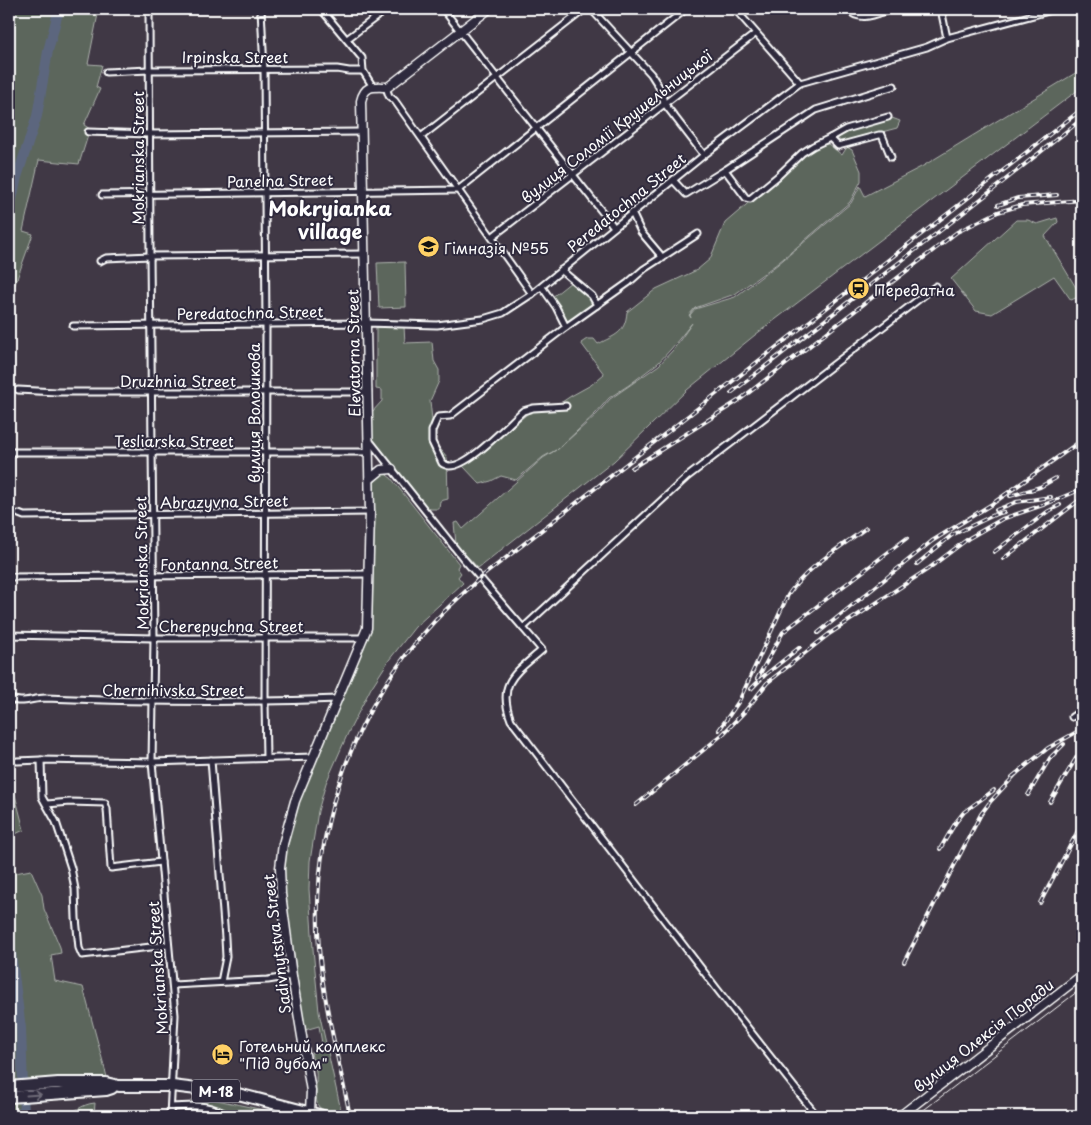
<svg xmlns="http://www.w3.org/2000/svg" width="1091" height="1125" font-family="'Playpen Sans',sans-serif">
<style>
.green{fill:#5b665b;stroke:#adb2ad;fill-rule:evenodd}
.lines{fill:none;stroke-linecap:round;stroke-linejoin:round}
.river{stroke:#5b667e;stroke-width:10}
.street-casing{stroke:#fff;stroke-width:9}
.secondary-casing{stroke:#fff;stroke-width:11}
.highway-casing{stroke:#fff;stroke-width:14}
.street{stroke:#2f2a3d;stroke-width:5}
.secondary{stroke:#2f2a3d;stroke-width:8}
.highway{stroke:#2f2a3d;stroke-width:10}
.tram{stroke:#fff;stroke-width:1}
.rail-casing{stroke:#fff;stroke-width:4}
.rail{stroke:#2f2a3d;stroke-width:2;stroke-dasharray:5.5;stroke-linecap:butt}
.oneway{stroke:#6d6a77}
.labels{text-anchor:middle;dominant-baseline:central;stroke-width:4;stroke-linejoin:round;paint-order:stroke}
.shield{fill:#2f2a3d;stroke:#c1bfc5;stroke-width:1}
.shield-label{font-size:14px;font-weight:bold;fill:#fff}
.street-label{font-size:15px;fill:#fff;stroke:#2f2a3d}
.poi-label{font-size:15px;fill:#fff;stroke:#2f2a3d;text-anchor:start}
.district-label{font-size:20px;font-weight:bold;fill:#fff;stroke:#2f2a3d}
</style>
<rect width="100%" height="100%" fill="#403845"/>
<filter id="ink" filterUnits="userSpaceOnUse"><feTurbulence type="fractalNoise" baseFrequency=".02" numOctaves="2"/><feDisplacementMap in="SourceGraphic" scale="10" xChannelSelector="R" yChannelSelector="G"/><feConvolveMatrix kernelMatrix="1 2 1 2 8 2 1 2 1" color-interpolation-filters="sRGB"/></filter>
<g filter="url(#ink)">
<!-- green -->
<g class="green">
<polygon points="9,9 99,9 88,64 102,65 96,87 100,89 84,125 90,129 79,164 39,160 23,231 33,234 9,301"/>
<path d="M1082,69v18l-327,248 -68,55 -73,71 -136,107 -22,-24 -2,-21 4,-1 5,7 80,-71 13,-8 -13,7 -27,23 -15,-4 -10,5 -11,3 -17,-18c29,-16 50,-44 78,-62l8,2 10,-2 12,-8 20,-11 13,-11 -23,-31 6,-4h7l4,5c17,-9 27,-10 29,-32l29,-23 41,-19 13,-11 15,-36 85,-73 10,-5 8,-1 14,11 5,-8 5,3 9,21v10l-11,21 -72,61 -43,31 -40,14 -6,7 2,3 -1,-3 5,-6 40,-12 43,-33 73,-61 9,-17 5,10 58,-30zM692,323l-19,27 -14,15 -49,34 -13,15 -40,36 39,-37 13,-15 20,-13 29,-22 13,-14z"/>
<polygon points="892,118 900,121 897,128 848,141 840,141 838,138 849,131"/>
<polygon points="1057,218 1058,222 1045,236 1081,296 1071,300 1054,276 992,314 976,311 951,279 1016,220 1028,220 1037,224"/>
<polygon points="405,262 406,307 379,308 377,263"/>
<polygon points="571,282 591,299 593,304 570,323 567,323 551,298"/>
<polygon points="376,327 404,327 405,343 432,342 434,361 439,370 439,381 430,401 432,420 430,425 430,440 437,445 447,457 448,499 440,501 439,509 430,509 423,506 372,441 372,412 382,401 382,390 376,389"/>
<path d="M384,473l7,5 68,86 -2,4 4,5 -3,4 5,6 -48,44 -26,33 -18,28 -23,45 -22,50 -8,28 -8,50 -1,28 4,60 6,63 23,103c-6,-2 -17,-3 -23,-8 -5,-5 -2,-27 -3,-35 0,-6 -4,-13 -5,-19l12,-4 -4,-23 -14,4 -3,-5 -8,-70 -8,-43 -3,-40 3,-28 13,-48 71,-176 5,-97 -1,-40 5,-7z"/>
<polygon points="9,788 14,791 24,830 9,837"/>
<polygon points="9,845 15,873 31,870 42,895 44,909 60,947 61,953 51,955 55,981 83,987 107,1077 9,1081"/>
<polygon points="203,1097 292,1116 247,1116 207,1107 192,1105 192,1100"/>
<polygon points="22,1100 22,1116 9,1116 9,1101"/>
<path d="M95,1103l-1,13h-33c14,-2 19,-12 34,-13z"/>
</g>
<g class="lines">
<!-- river -->
<g class="river">
<polyline points="9,213 17,177 37,116 48,51 59,9"/>
<polyline points="9,938 21,1028 24,1116"/>
</g>
<defs>
<g id="street">
<polyline points="149,9 150,256 154,638 152,762 175,1015 170,1116"/>
<polyline points="261,9 264,70 266,325 265,702 266,758"/>
<polyline points="321,9 362,58 363,71 373,87"/>
<polyline points="443,9 614,227"/>
<polyline points="591,9 651,74 661,90 664,103 704,155"/>
<polyline points="735,9 800,83"/>
<path d="M847,9c13,14 29,5 44,0"/>
<polyline points="941,9 947,38"/>
<polyline points="347,39 387,9"/>
<polyline points="106,72 149,70 337,69 349,71 363,71"/>
<polyline points="386,87 389,96 395,101 532,294"/>
<polyline points="88,132 149,134 362,132"/>
<polyline points="421,137 585,9"/>
<polyline points="830,138 838,146 879,135 882,135 891,157"/>
<polyline points="725,170 746,198 750,199 778,176 802,153 813,146 830,138 846,129 888,117"/>
<polyline points="673,180 686,194 725,170 816,110 894,86"/>
<polyline points="102,195 458,190 686,9"/>
<polyline points="632,213 641,232 663,258"/>
<polyline points="492,237 755,34"/>
<polyline points="100,261 106,258 150,256 365,254"/>
<polyline points="561,270 592,296 597,305"/>
<polyline points="542,287 556,307 566,327"/>
<polyline points="73,326 366,323 437,325 483,319 503,313 532,294 704,155 800,83 927,47 947,38 1056,9"/>
<polyline points="18,390 56,392 368,392"/>
<path d="M566,406l-33,2 -10,3c-15,13 -54,56 -74,55 -1,0 -6,-2 -7,-3l-10,-21v-11l6,-14 12,-1 116,-89 62,-44 16,-14 54,-35"/>
<path d="M369,440l93,117 80,93c-25,22 -46,32 -31,70l206,269 100,127"/>
<polyline points="9,452 369,452"/>
<polyline points="19,514 24,516 370,512"/>
<polyline points="9,577 369,574"/>
<polyline points="523,628 687,477 936,286"/>
<polyline points="9,635 154,638 364,638"/>
<path d="M9,698c12,7 23,0 36,0 98,4 195,5 293,1"/>
<polyline points="1072,717 1082,710"/>
<polyline points="41,760 42,797 56,822 71,868 75,889 76,918 79,948 82,955 168,945"/>
<polyline points="211,760 225,938 226,957 221,982"/>
<polyline points="17,761 41,760 152,762 313,757"/>
<polyline points="47,804 70,802 105,803 107,809 111,868 161,862"/>
<polyline points="173,985 268,980 292,976"/>
<path d="M171,1107c27,-1 34,-4 59,9"/>
</g>
<g id="secondary">
<polyline points="370,479 381,470 392,469"/>
<path d="M310,1112l1,-21 -19,-115 -11,-82 -1,-26 3,-24 12,-43 72,-173 3,-116 -9,-411c4,-17 13,-14 27,-14l101,-78"/>
<polyline points="900,1116 1082,975"/>
</g>
<g id="highway">
<polyline points="9,1087 58,1083 106,1083 119,1086 172,1086 238,1094 323,1116"/>
<polyline points="9,1097 106,1090 112,1088"/>
</g>
</defs>
<!-- street casing -->
<use href="#street" class="street-casing"/>
<!-- secondary casing -->
<use href="#secondary" class="secondary-casing"/>
<!-- highway casing -->
<use href="#highway" class="highway-casing"/>
<!-- street -->
<use href="#street" class="street"/>
<!-- secondary -->
<use href="#secondary" class="secondary"/>
<!-- highway -->
<use href="#highway" class="highway"/>
<!-- tram -->
<polyline class="tram" points="916,1116 1082,988"/>
<defs>
<g id="rail">
<polyline points="998,205 1018,198 1057,195"/>
<polyline points="731,393 990,192 1082,119"/>
<polyline points="632,468 738,401 957,232 998,212 1022,205 1082,200"/>
<polyline points="1010,496 1040,487 1056,478"/>
<polyline points="996,510 1016,502 1051,497"/>
<polyline points="994,552 1047,512 1060,505"/>
<polyline points="1003,559 1082,498"/>
<polyline points="917,564 952,535 996,514 1004,512"/>
<polyline points="818,633 932,541 992,504 1082,440"/>
<polyline points="757,679 783,632 907,538"/>
<polyline points="751,689 765,675 800,647"/>
<path d="M719,730l20,-29 49,-106c19,-28 50,-46 78,-67"/>
<polyline points="1012,777 1048,748 1082,729"/>
<polyline points="1028,795 1050,758 1064,744"/>
<polyline points="1050,802 1082,748"/>
<polyline points="636,805 723,734 746,710 767,683 829,634 928,569 969,538 1002,519 1046,504 1082,489"/>
<polyline points="1080,806 1082,801"/>
<polyline points="940,849 956,822 964,812 994,790"/>
<polyline points="1040,903 1082,823"/>
<polyline points="904,962 981,814 990,802 1017,773"/>
<path d="M350,1116c-12,-61 -30,-123 -32,-186 -4,-111 39,-226 115,-307 15,-16 31,-30 47,-45l602,-469"/>
</g>
</defs>
<!-- rail casing -->
<use href="#rail" class="rail-casing"/>
<!-- rail -->
<use href="#rail" class="rail"/>
</g>
<!-- one-way arrows -->
<defs><path id="oneway-shaft" d="M-6 0H5M1.5-3L5.5 0L1.5 3" fill="none" stroke-width="1.6" stroke-linecap="round" stroke-linejoin="round" transform="scale(1.25)"/></defs>
<use class="oneway" href="#oneway-shaft" transform="translate(34 1095) rotate(-4)"/>
</g>
<!-- icons -->
<defs>
<symbol id="school-disc" viewBox="-11 -11 22 22"><circle r="9.5" fill="#ffd166" stroke="#2f2a3d"/><path d="M0-5L7-2L0 1L-7-2ZM-4 1L0 2.5L4 1V4Q0 6-4 4Z" fill="#111"/></symbol>
<symbol id="station-disc" viewBox="-11 -11 22 22"><circle r="9.5" fill="#ffd166" stroke="#2f2a3d"/><path d="M-3-6H3Q5-6 5-4V2Q5 4 3 4L4.5 6H3L1.5 4h-3L-3 6H-4.5L-3 4Q-5 4-5 2V-4Q-5-6-3-6ZM-3.5-4v3h7v-3ZM-3.5 1v1.5H-2V1ZM2 1v1.5H3.5V1Z" fill="#111"/></symbol>
<symbol id="hotel-disc" viewBox="-11 -11 22 22"><circle r="9.5" fill="#ffd166" stroke="#2f2a3d"/><path d="M-6-4.5h1.5V1H6V5H4.5V3h-9V5H-6ZM-4 0a1.8 1.8 0 1 1 3.6 0ZM.5 0V-2.5h3Q6-2.5 6 0Z" fill="#111"/></symbol>
</defs>
<g fill-rule="evenodd">
<use href="#school-disc" x="416" y="234" width="25" height="25"/>
<use href="#station-disc" x="846" y="276" width="25" height="25"/>
<use href="#hotel-disc" x="210" y="1042" width="25" height="25"/>
</g>
<g class="labels">
<!-- shield labels -->
<rect class="shield" x="192" y="1079.5" width="48" height="23" rx="4"/>
<g class="shield-label">
<text x="216" y="1091">М-18</text>
</g>
<!-- street labels -->
<g class="street-label">
<text x="235" y="56">Irpinska Street</text>
<text transform="translate(616 126) rotate(-38)">вулиця Соломії Крушельницької</text>
<text transform="translate(137 158) rotate(-90)">Mokrianska Street</text>
<text transform="translate(280 180) rotate(-1)">Panelna Street</text>
<text transform="translate(626 202) rotate(-39)">Peredatochna Street</text>
<text transform="translate(250 312) rotate(-1)">Peredatochna Street</text>
<text transform="translate(353 353) rotate(-91)">Elevatorna Street</text>
<text x="178" y="380">Druzhnia Street</text>
<text transform="translate(253 413) rotate(-90)">вулиця Волошкова</text>
<text x="174" y="440">Tesliarska Street</text>
<text transform="translate(224 501) rotate(-1)">Abrazyvna Street</text>
<text transform="translate(141 563) rotate(-91)">Mokrianska Street</text>
<text transform="translate(219 563) rotate(-1)">Fontanna Street</text>
<text x="231" y="625">Cherepychna Street</text>
<text x="173" y="689">Chernihivska Street</text>
<text transform="translate(276 944) rotate(-97)">Sadivnytstva Street</text>
<text transform="translate(157 968) rotate(-94)">Mokrianska Street</text>
<text transform="translate(983 1035) rotate(-38)">вулиця Олексія Поради</text>
</g>
<!-- poi labels -->
<g class="poi-label">
<text x="444" y="247">Гімназія №55</text>
<text x="874" y="289">Передатна</text>
<text x="239" y="1045">Готельний комплекс<tspan x="239" dy="17">"Під дубом"</tspan></text>
</g>
<!-- district labels -->
<g class="district-label">
<text x="330" y="208">Mokryianka<tspan x="330" dy="23">village</tspan></text>
</g>
</g>
<!-- margin -->
<rect width="1091" height="1125" fill="none" stroke="#2f2a3d" stroke-width="30"/>
<rect x="15" y="15" width="1061" height="1095" fill="none" stroke="#fff" stroke-width="2" filter="url(#ink)"/>
</svg>
